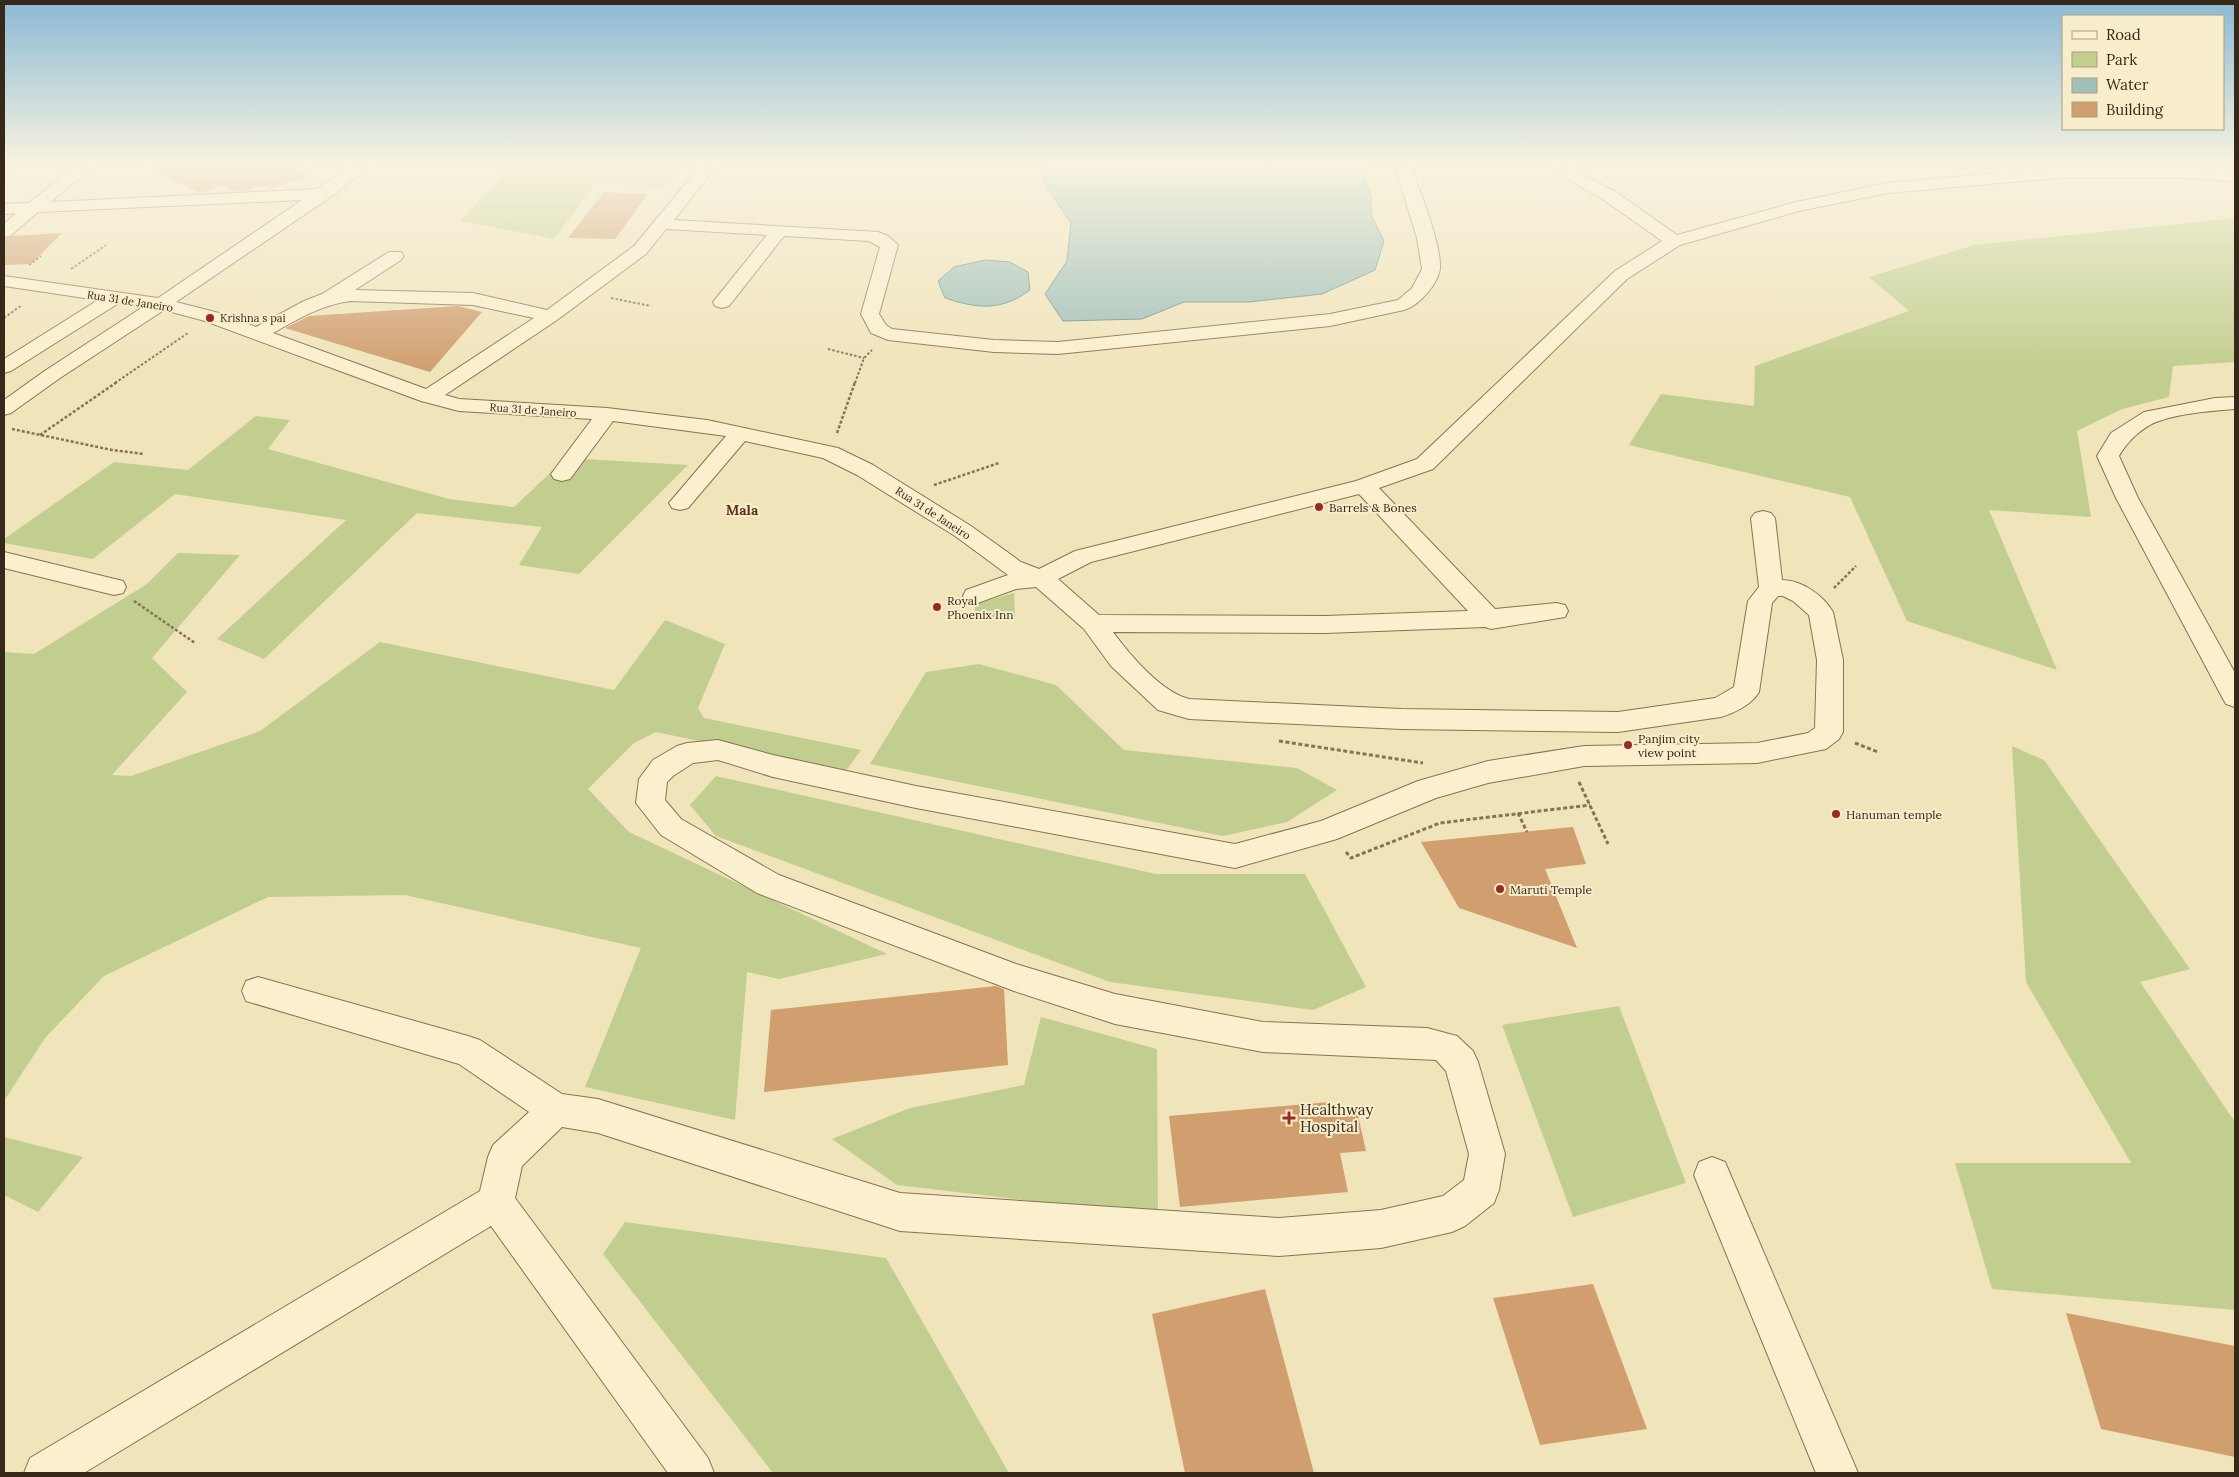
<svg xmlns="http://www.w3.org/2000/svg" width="2239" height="1477" font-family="Lora,serif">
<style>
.green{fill:#c2ce8f}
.water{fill:#a0c0b9;stroke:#678e87}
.building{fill:#d09e6f}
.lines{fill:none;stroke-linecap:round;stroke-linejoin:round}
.minor-casing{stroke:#877354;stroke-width:2}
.path-far2{stroke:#877354;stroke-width:2;stroke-dasharray:2.5 2;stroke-linecap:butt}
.path-far1{stroke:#877354;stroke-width:2.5;stroke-dasharray:3 2;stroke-linecap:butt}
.path{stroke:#877354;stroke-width:3;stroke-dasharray:4 2.5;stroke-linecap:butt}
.minor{fill:#faf0ce;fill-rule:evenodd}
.poi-dot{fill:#992922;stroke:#f7edcb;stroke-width:2}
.labels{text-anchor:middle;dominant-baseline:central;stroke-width:4;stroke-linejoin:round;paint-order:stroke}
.far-street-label{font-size:11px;fill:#36291a;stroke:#f7edcb}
.far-poi-label{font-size:11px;fill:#36291a;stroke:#f7edcb;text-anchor:start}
.poi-label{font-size:12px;fill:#36291a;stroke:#f7edcb;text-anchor:start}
.neighbourhood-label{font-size:14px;font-weight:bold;fill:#642d17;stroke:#f7edcb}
.near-poi-label{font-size:15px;fill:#36291a;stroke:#f7edcb;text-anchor:start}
</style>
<rect width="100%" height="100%" fill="#f0e4bb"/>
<!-- green -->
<g class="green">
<polygon points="512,164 685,164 668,187 595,184 554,239 461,221"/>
<polygon points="2235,218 2235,362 2173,366 2169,397 2122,409 2077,431 2091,517 1989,510 2057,670 1907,621 1850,497 1629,445 1661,394 1754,406 1755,366 1909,311 1869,277 1974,245"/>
<polygon points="256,416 290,420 268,449 449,499 514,507 566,458 688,465 579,574 519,565 542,527 417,513 264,659 217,639 346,520 175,494 93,559 4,543 4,539 114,462 188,470"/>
<polygon points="178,553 240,555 152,658 187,692 112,775 131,776 260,731 380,642 614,690 665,620 725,644 698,708 704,718 861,750 845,772 656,732 634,743 588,789 629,832 887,954 779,979 747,972 735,1120 585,1087 641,948 405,895 268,897 104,976 45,1038 4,1101 4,652 34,654 147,584"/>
<polygon points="1014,593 1015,620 975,621 975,604"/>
<polygon points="979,664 1056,685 1124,750 1297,768 1337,790 1287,822 1223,836 870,764 926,672"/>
<polygon points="2012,746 2044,760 2190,969 2140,982 2235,1122 2235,1310 1992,1289 1955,1163 2131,1163 2026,982"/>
<polygon points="716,776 1156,874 1305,874 1366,987 1313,1010 1110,982 716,836 690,805"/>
<polygon points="1619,1006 1686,1183 1573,1217 1502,1025"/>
<polygon points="1041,1017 1157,1049 1158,1216 897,1185 832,1139 910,1108 1024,1085"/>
<polygon points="4,1137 83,1157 38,1212 4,1195"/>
<polygon points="625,1222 886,1258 1009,1473 773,1473 603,1254"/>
</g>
<!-- water -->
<g class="water">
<polygon points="1048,164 1361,164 1371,197 1371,215 1384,241 1375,270 1322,294 1249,302 1184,302 1142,319 1063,321 1045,294 1067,261 1071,223 1045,185 1041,172"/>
<path d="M985,260l25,2 18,10 2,18c-28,21 -53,19 -85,8l-7,-17 16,-14z"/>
</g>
<!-- building -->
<g class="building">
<polygon points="138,164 312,164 312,166 297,171 307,176 272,189 262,185 248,190 234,191 223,186 200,193"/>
<polygon points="604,192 648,194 615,239 568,238"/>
<polygon points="62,233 31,264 4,265 4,239 13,236"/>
<polygon points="458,306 482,312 430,372 285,328 309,316"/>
<polygon points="1573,827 1586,864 1545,869 1577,948 1459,908 1421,842"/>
<polygon points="996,986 1004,989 1008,1065 764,1092 771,1010"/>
<polygon points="1329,1102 1331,1113 1357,1111 1366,1151 1340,1153 1348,1192 1180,1207 1169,1116"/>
<polygon points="1593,1284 1647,1429 1540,1445 1493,1298"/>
<polygon points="1265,1289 1314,1473 1185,1473 1152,1314"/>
<polygon points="2066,1313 2235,1346 2235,1457 2101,1429"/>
</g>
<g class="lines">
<defs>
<g id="minor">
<polygon points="4,164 17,164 15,167 4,169"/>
<path d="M77,164h18l-44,38 266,-13 37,-25h19l-44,34 -153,104 43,11 37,14 48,-26 18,-7 67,-42h12l3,4 -3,4 -46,30 118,3 74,17 87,-64 68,-82h16l-44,56 204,12 10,4 10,9 -19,69 7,11 6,4 102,11 64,2 272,-28 68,-14 14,-12 10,-19 -5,-31 -23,-74h16c9,26 31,78 30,104 -1,15 -21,38 -36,42l-74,16 -272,28 -64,-2 -106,-12 -17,-7 -10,-19 19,-67 -11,-6 -85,-5 -55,70 -7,2 -7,-2 -2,-4 54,-67 -101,-6 -20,25 -89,66 -112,75 14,4 148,9 100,12 131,28 35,17 98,61 50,36 18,7 36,-18 281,-70 61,-22 198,-188 47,-30 -58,-41 -35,-20 -16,-16h17l11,10 35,18 61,43 119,-33 92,-19 170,-15h126l51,3v10l-51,-3h-126l-170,15 -89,18 -119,34 -53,34 -194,190 -54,19 116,121 61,-6 9,2 3,6 -3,6 -74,12 -6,-2 -160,6 -212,-1c17,23 48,60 76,67l212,10 217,3 97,-14 19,-11 14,-86 11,-14 -8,-69 4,-5 8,-2 8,2 4,5 7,62c20,0 42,16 51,32l10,48v72l-4,7 -13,10 -69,14 -173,3 -96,17 -52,15 -99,41 -102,29 -319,-60 -143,-31 -55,-17 -25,3 -20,13 -6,6 -2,18 16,19 98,56 237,89 99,30 148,28 164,6 30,8 16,15 5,11 27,92 -6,36 -5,13 -29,23 -13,6 -71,16 -102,8 -379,-25 -302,-98 -36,-6 -40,39 -7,32 193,260 6,15h-46l-177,-247 -407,247h-60l6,-15 450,-267 8,-34 5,-12 36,-33 -70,-48 -213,-63 -4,-10 4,-10 12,-4 210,59 12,4 82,54 36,5 302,94 379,25 102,-8 62,-14 21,-16 5,-26 -23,-83 -10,-11 -173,-8 -148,-28 -101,-33 -257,-98 -96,-58 -25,-32 3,-24 14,-19 24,-14 10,-3 31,-3 55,15 143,31 319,58 86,-23 97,-40 70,-20 96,-15 173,-3 51,-10 7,-5 2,-68 -8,-45 -16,-14 -10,-5h-5l-6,7 -13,89c-7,12 -24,21 -38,25l-103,15 -217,-3 -212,-10 -31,-9 -47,-44 -27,-37 -48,-42 -20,2 -41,15 -9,-2 -3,-6 3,-6 42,-15 -53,-39 -98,-61 -34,-17 -78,-17 -57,67 -8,2 -8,-2 -3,-5 57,-67 -113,-15 -43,58 -8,2 -8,-2 -3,-5 41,-55 -133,-8 -38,-10 -216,-80 -41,-11 -104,68 -49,35 -7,2v-15l42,-30 97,-63 -24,-4 -108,68 -7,2v-14l94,-59 -94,-14v-10l154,22 144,-98 -264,12 -28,24 -6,1v-13l12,-11 -12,1v-10l25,-1zM350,301l123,4 61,13 -108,71 -153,-56c25,-14 48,-28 77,-32zM1359,494l109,117 -143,5 -226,-1 -41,-36 33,-17z"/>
<path d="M2235,397v12c-23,2 -54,4 -76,12 -16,5 -32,21 -40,35l19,42 97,175v34l-9,-3 -4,-7 -106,-199 -19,-42 14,-23 33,-21 71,-14z"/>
<polygon points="4,552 123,581 126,587 123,593 114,595 4,568"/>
<polygon points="1712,1157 1725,1162 1858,1473 1816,1473 1694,1175 1699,1162"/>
</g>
</defs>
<!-- minor casing -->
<use href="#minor" class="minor-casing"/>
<!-- path-far2 -->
<g class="path-far2">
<polyline points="29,265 41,256"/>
<polyline points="71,269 106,245"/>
<polyline points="611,298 651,306"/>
<polyline points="4,318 22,305"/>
<polyline points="828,349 864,358"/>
<polyline points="115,383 188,333"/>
<polyline points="855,383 864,358 872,350"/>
</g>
<!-- path-far1 -->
<g class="path-far1">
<polyline points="12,429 112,450 144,454"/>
<polyline points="837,433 855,382"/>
<polyline points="40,435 117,382"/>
<polyline points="934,485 999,463"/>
<polyline points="1834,588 1856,566"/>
<polyline points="134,601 195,643"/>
</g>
<!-- path -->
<g class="path">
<polyline points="1279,741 1423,763"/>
<polyline points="1855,743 1878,752"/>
<polyline points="1579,782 1608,844"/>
<polyline points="1518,813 1527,832"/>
<polyline points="1346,852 1351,858 1440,823 1590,805"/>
</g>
<!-- minor -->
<use href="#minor" class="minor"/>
</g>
<!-- sky -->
<linearGradient id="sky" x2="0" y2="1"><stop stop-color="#8bb9d5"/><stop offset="0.44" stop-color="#f8f3e0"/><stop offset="1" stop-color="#f8f3e0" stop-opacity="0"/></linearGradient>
<rect width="2239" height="371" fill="url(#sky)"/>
<!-- markers -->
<g class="poi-dot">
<circle cx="210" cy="318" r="5"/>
<circle cx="1319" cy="507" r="5"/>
<circle cx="937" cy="607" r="5"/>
<circle cx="1628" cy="745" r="5"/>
<circle cx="1836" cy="814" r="5"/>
<circle cx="1500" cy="889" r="5"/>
<path d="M1286.5 1110.5h5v5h5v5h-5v5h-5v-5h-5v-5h5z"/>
</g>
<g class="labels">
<!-- far-street labels -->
<g class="far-street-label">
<text transform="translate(130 301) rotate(9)">Rua 31 de Janeiro</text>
<text transform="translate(533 410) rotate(4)">Rua 31 de Janeiro</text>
<text transform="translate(933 513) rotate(33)">Rua 31 de Janeiro</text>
</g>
<!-- far-poi labels -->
<g class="far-poi-label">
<text x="220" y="318">Krishna s pai</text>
</g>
<!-- poi labels -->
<g class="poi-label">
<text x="1329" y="507">Barrels &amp; Bones</text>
<text x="947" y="600">Royal<tspan x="947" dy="14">Phoenix Inn</tspan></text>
<text x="1638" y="738">Panjim city<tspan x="1638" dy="14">view point</tspan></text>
<text x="1846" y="814">Hanuman temple</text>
<text x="1510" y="889">Maruti Temple</text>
</g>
<!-- neighbourhood labels -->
<g class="neighbourhood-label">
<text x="742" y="510">Mala</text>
</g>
<!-- near-poi labels -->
<g class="near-poi-label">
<text x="1300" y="1109">Healthway<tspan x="1300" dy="17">Hospital</tspan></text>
</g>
</g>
<!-- border -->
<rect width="2239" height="1477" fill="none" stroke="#36291a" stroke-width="10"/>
<!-- legend -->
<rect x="2062" y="15" width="162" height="115" fill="#f7edcb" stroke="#aa9f84"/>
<rect x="2072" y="31" width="25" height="8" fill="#faf0ce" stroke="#aa9f84"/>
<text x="2106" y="40" font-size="15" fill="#36291a">Road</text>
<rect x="2072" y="52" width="25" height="15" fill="#c2ce8f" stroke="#aa9f84"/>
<text x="2106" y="65" font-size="15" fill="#36291a">Park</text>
<rect x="2072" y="78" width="25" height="15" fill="#a0c0b9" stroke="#aa9f84"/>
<text x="2106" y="90" font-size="15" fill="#36291a">Water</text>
<rect x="2072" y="102" width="25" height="15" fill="#d09e6f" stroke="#aa9f84"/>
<text x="2106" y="115" font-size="15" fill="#36291a">Building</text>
</svg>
